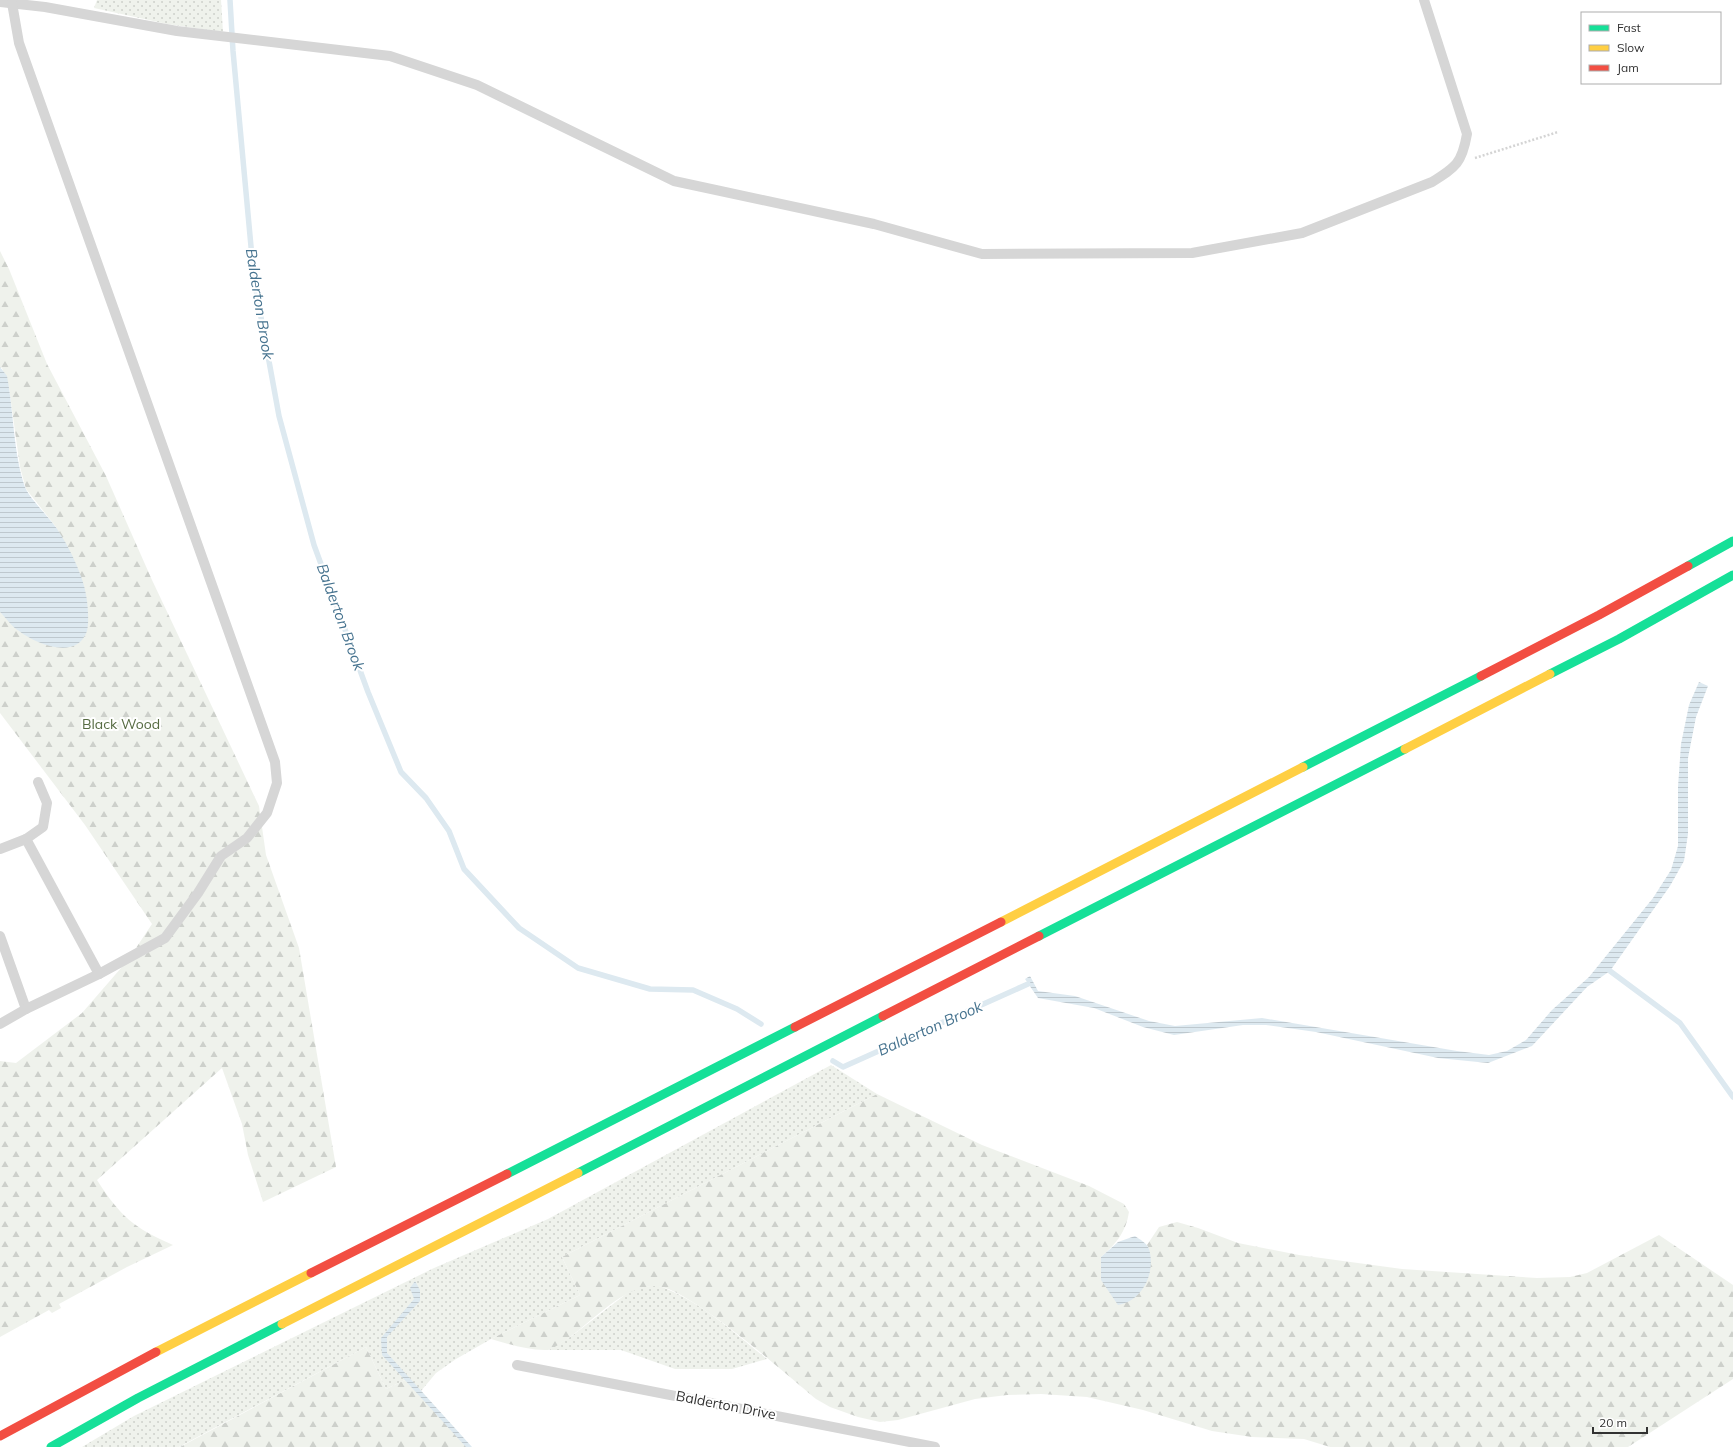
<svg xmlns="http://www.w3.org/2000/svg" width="1733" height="1447" font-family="Mulish,sans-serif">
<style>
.green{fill:url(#green-dots)}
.forest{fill:url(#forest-firs)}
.water{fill:url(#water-rules)}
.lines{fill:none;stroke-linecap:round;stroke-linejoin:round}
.stream{stroke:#dde9f0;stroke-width:5.5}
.path{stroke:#d4d4d4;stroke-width:2.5;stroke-dasharray:2 2;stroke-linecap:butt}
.lane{stroke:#d6d6d6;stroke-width:10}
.fast{stroke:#16e098;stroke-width:9}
.slow{stroke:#ffcf43;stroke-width:9}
.jam{stroke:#f24e42;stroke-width:9}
.labels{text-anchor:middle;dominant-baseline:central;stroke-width:4;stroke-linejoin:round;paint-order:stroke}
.park-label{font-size:14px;fill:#566b42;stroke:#fff}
.street-label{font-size:14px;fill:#323232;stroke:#fff}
.water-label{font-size:15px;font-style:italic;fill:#46738f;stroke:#fff}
</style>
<defs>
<pattern id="green-dots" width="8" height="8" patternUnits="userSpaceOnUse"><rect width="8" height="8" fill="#eff2ec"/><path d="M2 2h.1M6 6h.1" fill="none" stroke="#cdd0cb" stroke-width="1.8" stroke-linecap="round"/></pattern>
<pattern id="forest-firs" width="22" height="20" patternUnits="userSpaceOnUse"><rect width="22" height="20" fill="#eff2ec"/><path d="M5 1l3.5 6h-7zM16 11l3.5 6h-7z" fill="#cdd0cb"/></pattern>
<pattern id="water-rules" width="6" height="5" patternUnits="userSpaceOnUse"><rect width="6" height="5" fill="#dde9f0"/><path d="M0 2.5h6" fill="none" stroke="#bec8ce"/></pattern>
</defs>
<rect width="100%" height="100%" fill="#fff"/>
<!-- green -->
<g class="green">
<polygon points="97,0 221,0 223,32 167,24 94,8"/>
<polygon points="831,1065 877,1094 562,1257 580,1295 491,1339 456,1359 436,1373 421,1391 405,1380 386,1389 366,1347 179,1447 82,1447 134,1416 434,1268 548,1219"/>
<path d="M657,1285c42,15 75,46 110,74l-35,10h-57l-54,-19h-72l24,-15 53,-41 12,-6z"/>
</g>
<!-- forest -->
<g class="forest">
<path d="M0,251l9,18 38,95 59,112 46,104 107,226 7,49 33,93 37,219 -73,35 -15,-47 -6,-31 -20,-56 -125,112c23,36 37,48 76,65l-46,22 -68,37 2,4 -9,5 -3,-3 -49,27v-276l16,2 66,-50 46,-53 24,-36 -67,-99 -85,-112v-101l19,19 51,16 10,-5 7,-12 -31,-103 -30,-38 -6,-22 -11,-79 -7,-20 -2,-1z"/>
<path d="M877,1094l105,51 107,41 35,18 5,8c-3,20 -13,32 -28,45l48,-8 -2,-4 12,-18 18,-5 21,6 40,15 61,12 103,14 135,9 33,-1 17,-4 72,-38 74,50v94l-105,68h-298l-26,-8 -52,-2 -40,-6 -69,-21 -56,-13 -46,-3 -34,1 -32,4 -77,21 -18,2 -22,-5 -28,-10 -14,-8c-29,-24 -128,-112 -160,-113 -34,-1 -65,38 -92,55 -5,3 -11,8 -16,9 -19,1 -39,-6 -57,-11l89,-44 -18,-38z"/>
<polygon points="366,1347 386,1389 405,1380 404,1378 468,1447 180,1447"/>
</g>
<!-- water -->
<g class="water">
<path d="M0,367l7,9c7,37 6,76 18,111 5,12 22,28 30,39 13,18 30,52 32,75 1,8 2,22 0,30 -10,30 -51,13 -68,0 -7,-4 -13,-13 -19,-19z"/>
<polygon points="1699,682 1708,686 1696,717 1688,758 1688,834 1684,861 1670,886 1610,971 1587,987 1532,1046 1488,1063 1438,1058 1316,1032 1266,1025 1243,1025 1174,1035 1143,1027 1094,1008 1038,998 1025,979 1030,976 1038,991 1075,996 1149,1021 1175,1026 1262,1018 1457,1051 1489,1055 1507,1051 1526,1040 1552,1010 1589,977 1653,898 1671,870 1678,846 1678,787 1681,744 1689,705"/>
<path d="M1135,1236c4,3 12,7 14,13 7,23 -6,52 -31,56l-17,-25v-23l17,-15z"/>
<polygon points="415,1281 420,1290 420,1301 387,1337 387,1353 472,1447 466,1447 382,1355 381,1338 414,1299 410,1288"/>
</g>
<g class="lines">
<!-- stream -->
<g class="stream">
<polyline points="230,0 233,51 254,279 279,416 314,545 368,692 401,772 426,798 449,831 464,869 519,928 578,968 650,989 693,990 737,1009 761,1024"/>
<polyline points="1610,971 1680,1023 1733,1097"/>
<polyline points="833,1061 843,1067 1028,984"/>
</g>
<!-- path -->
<polyline class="path" points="1475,158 1558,132"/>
<!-- lane -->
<g class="lane">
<path d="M0,2l45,5 132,24 213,25 87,29 197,96 200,43 108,30 210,-1 110,-20 130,-51c24,-15 30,-19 35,-48l-43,-134"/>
<polyline points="26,839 99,974"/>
<polyline points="0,849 26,839 43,827 47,803 38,782"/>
<polyline points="0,936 26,1009"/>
<polyline points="0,1024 26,1009 99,974 165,938 198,893 221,856 247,838 267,813 277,783 275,762 19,43 12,3"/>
<polyline points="517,1365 935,1447"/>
</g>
<!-- fast -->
<g class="fast">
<polyline points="1688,566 1733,541"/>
<polyline points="1550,674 1619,639 1733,575"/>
<polyline points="1303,767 1481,676"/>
<polyline points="1039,936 1405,749"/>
<polyline points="578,1173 883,1016"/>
<polyline points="507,1174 795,1027"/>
<polyline points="51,1447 138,1398 282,1324"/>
</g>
<!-- slow -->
<g class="slow">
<polyline points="1405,749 1550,674"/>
<polyline points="1001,922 1303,767"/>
<polyline points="282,1324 578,1173"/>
<polyline points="156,1352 311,1273"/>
</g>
<!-- jam -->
<g class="jam">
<polyline points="1481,676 1599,615 1688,566"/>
<polyline points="883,1016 1039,936"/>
<polyline points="795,1027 1001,922"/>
<polyline points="311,1273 507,1174"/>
<polyline points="0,1436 156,1352"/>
</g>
</g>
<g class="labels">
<!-- park labels -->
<g class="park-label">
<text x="121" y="724">Black Wood</text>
</g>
<!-- street labels -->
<g class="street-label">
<text transform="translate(726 1405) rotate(11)">Balderton Drive</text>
</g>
<!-- water labels -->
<g class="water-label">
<text transform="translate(260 304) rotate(81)">Balderton Brook</text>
<text transform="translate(341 617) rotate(70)">Balderton Brook</text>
<text transform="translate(930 1028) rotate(-24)">Balderton Brook</text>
</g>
</g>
<!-- legend -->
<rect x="1581" y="12" width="140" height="72" fill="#ffffff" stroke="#adadad"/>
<rect x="1589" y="25" width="20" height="6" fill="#16e098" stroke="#adadad"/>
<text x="1617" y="32" font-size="12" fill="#323232">Fast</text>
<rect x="1589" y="45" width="20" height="6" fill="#ffcf43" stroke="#adadad"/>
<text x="1617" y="52" font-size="12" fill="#323232">Slow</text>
<rect x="1589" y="65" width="20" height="6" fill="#f24e42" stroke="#adadad"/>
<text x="1617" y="72" font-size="12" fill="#323232">Jam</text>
<!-- scale -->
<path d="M1593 1427v6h54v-6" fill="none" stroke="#323232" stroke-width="2"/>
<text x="1599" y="1427" font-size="12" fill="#323232" stroke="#ffffff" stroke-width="3" paint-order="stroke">20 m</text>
</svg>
